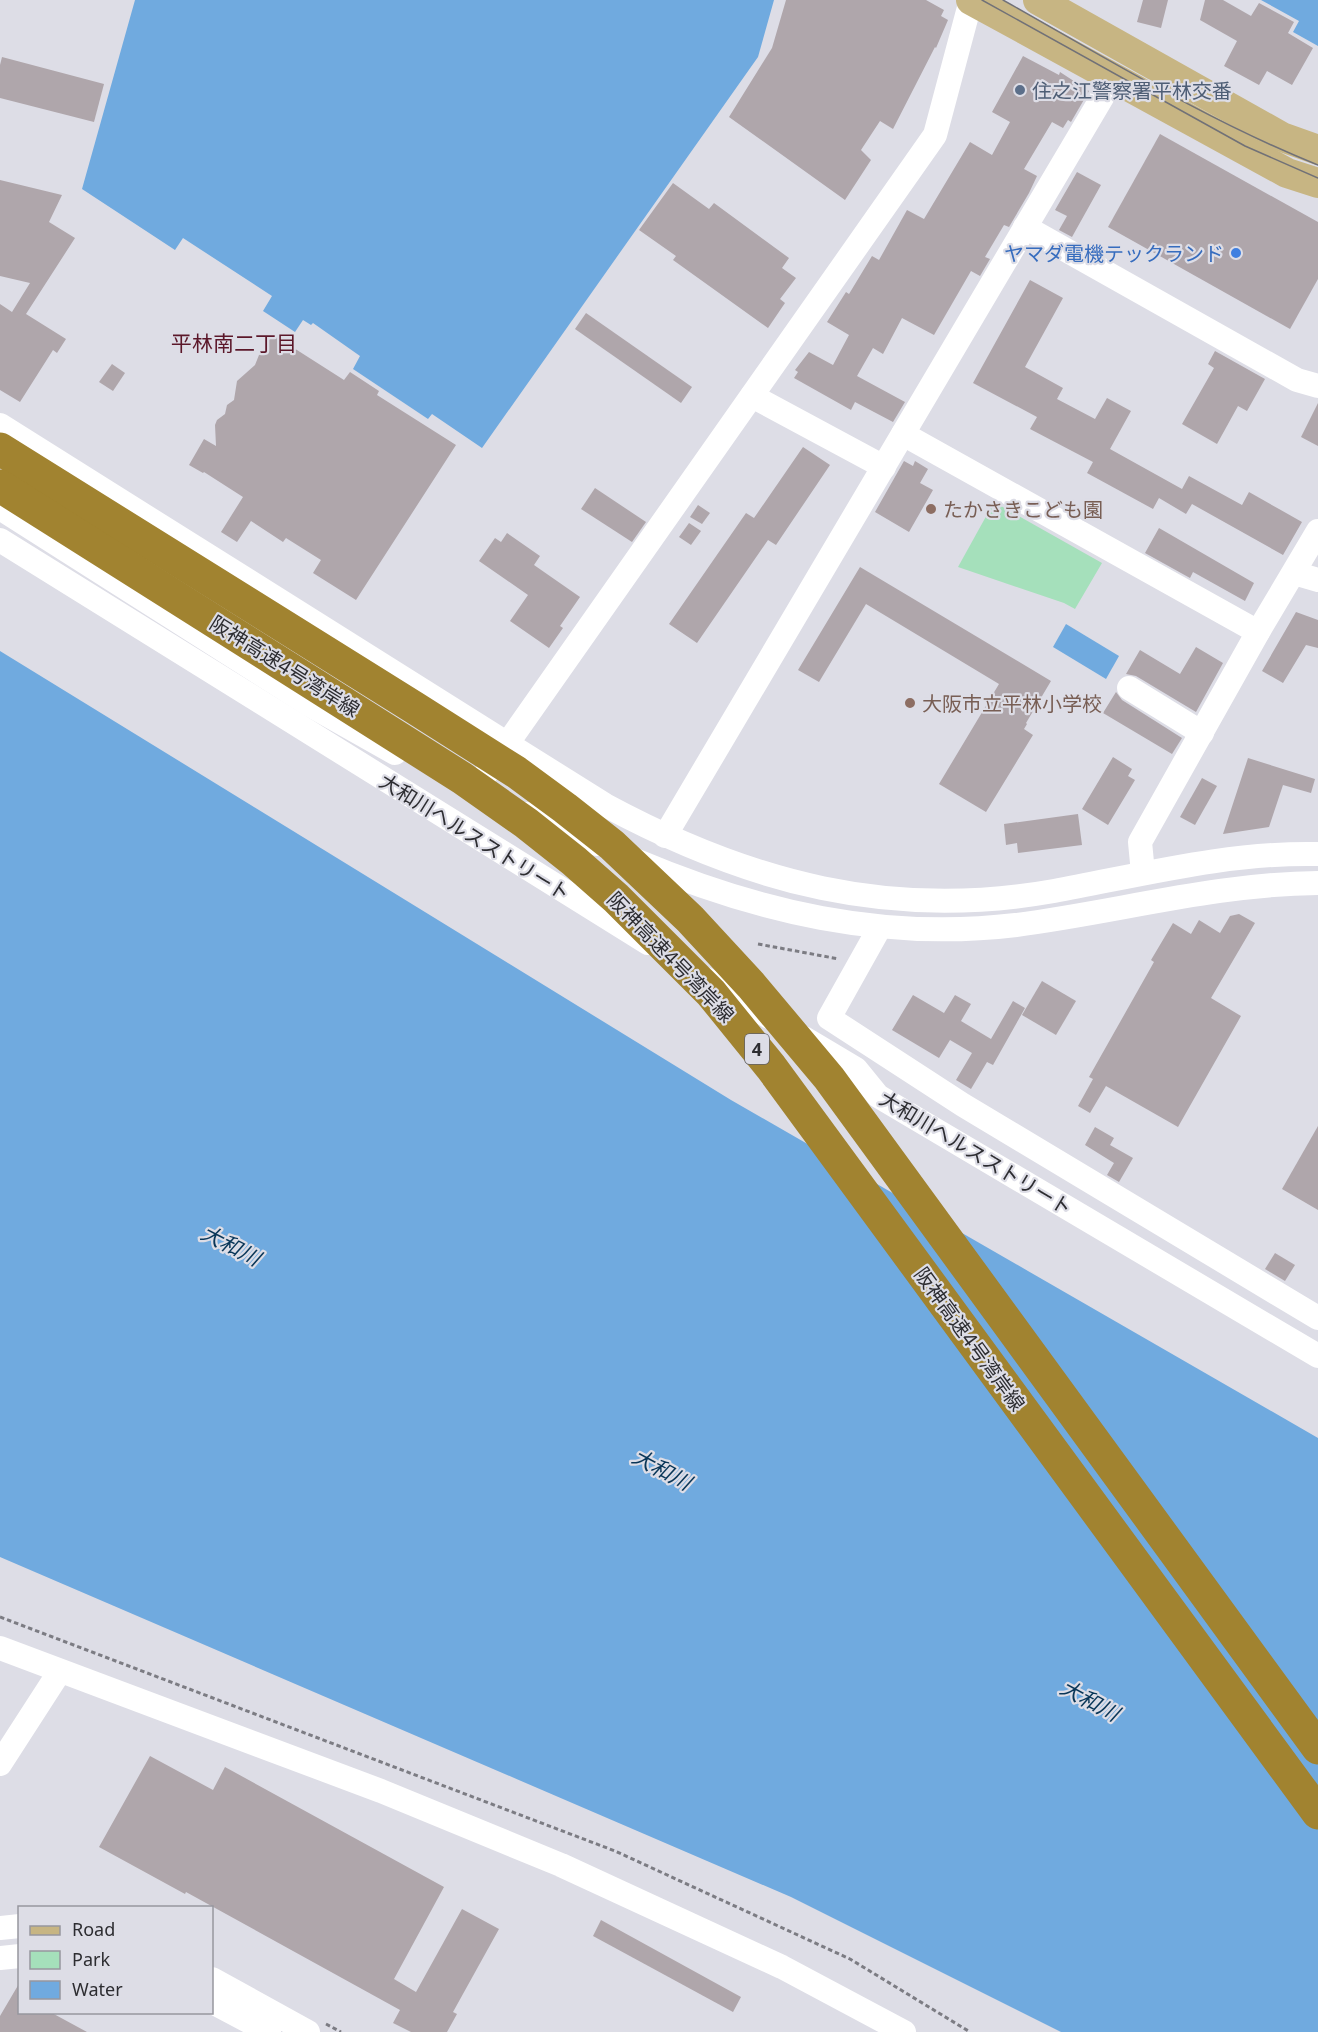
<svg xmlns="http://www.w3.org/2000/svg" width="1318" height="2032" font-family="'Noto Sans','Noto Sans JP',sans-serif">
<style>
.green{fill:#a5e0bb}
.water{fill:#70aadf}
.building{fill:#afa6ab}
.lines{fill:none;stroke-linecap:round;stroke-linejoin:round}
.path{stroke:#7c7c83;stroke-width:3;stroke-dasharray:4.5 3;stroke-linecap:butt}
.minor{stroke:#fff;stroke-width:24}
.major{stroke:#c7b583;stroke-width:30}
.highway{stroke:#a18330;stroke-width:33}
.tram{stroke:#717177;stroke-width:1.5}
.service-dot{fill:#5c6f8a;stroke:#dddde6;stroke-width:2}
.shop-dot{fill:#3f7fe0;stroke:#dddde6;stroke-width:2}
.education-dot{fill:#8d6e63;stroke:#dddde6;stroke-width:2}
.labels{text-anchor:middle;dominant-baseline:central;stroke-width:4.5;stroke-linejoin:round;paint-order:stroke}
.shield{fill:#dddde6;stroke:#626267;stroke-width:1.5}
.shield-label{font-size:18px;font-weight:bold;fill:#2d2d31}
.service-label{font-size:20px;fill:#4e5e75;stroke:#dddde6;text-anchor:start}
.shop-label{font-size:20px;fill:#366cbe;stroke:#dddde6;text-anchor:end}
.education-label{font-size:20px;fill:#785e54;stroke:#dddde6;text-anchor:start}
.street-label{font-size:20px;fill:#2d2d31;stroke:#dddde6}
.neighbourhood-label{font-size:21px;fill:#5b1729;stroke:#dddde6}
.water-label{font-size:21px;font-style:italic;fill:#093658;stroke:#dddde6}
</style>
<rect width="100%" height="100%" fill="#dddde6"/>
<!-- green -->
<polygon class="green" points="994,502 1102,563 1075,609 1064,603 958,567"/>
<!-- water -->
<g class="water">
<polygon points="135,0 774,0 758,57 482,448 432,414 428,419 353,369 360,356 313,323 311,325 303,320 295,332 263,311 272,296 183,238 175,250 82,189"/>
<polygon points="1261,0 1318,0 1318,46 1293,32 1299,21"/>
<polygon points="1066,624 1119,656 1106,679 1053,647"/>
<polygon points="0,651 731,1100 1318,1438 1318,2032 1061,2032 791,1897 0,1557"/>
</g>
<!-- building -->
<g class="building">
<polygon points="786,0 926,0 944,10 941,16 948,20 936,48 935,47 893,129 880,121 861,150 871,160 845,200 729,117 772,48"/>
<polygon points="1143,0 1168,0 1161,28 1137,22"/>
<polygon points="1205,0 1223,0 1251,16 1259,3 1294,22 1288,33 1313,48 1292,85 1267,71 1259,85 1224,66 1237,41 1200,20"/>
<polygon points="1023,56 1059,75 1060,72 1089,91 1071,122 1068,120 1063,128 1052,122 1024,169 1037,176 1029,193 1009,227 1004,225 985,257 990,259 980,276 971,271 934,335 902,318 883,354 873,348 857,376 905,402 893,422 855,402 851,410 794,378 798,372 795,370 809,352 833,365 849,335 827,322 846,292 849,294 872,256 879,260 907,210 924,219 970,142 992,155 1010,122 992,112"/>
<polygon points="2,57 104,84 94,122 0,98 0,65"/>
<polygon points="1160,134 1318,222 1318,279 1290,329 1108,227"/>
<polygon points="1077,172 1101,185 1072,237 1059,230 1067,216 1055,210"/>
<polygon points="0,180 62,195 49,222 75,238 26,314 66,339 57,353 53,350 20,402 0,390 0,304 12,312 30,283 0,276"/>
<polygon points="673,183 709,209 714,203 789,258 782,268 796,278 780,299 785,303 768,328 673,260 676,256 639,230"/>
<polygon points="1030,280 1063,298 1025,367 1063,388 1057,399 1095,419 1107,398 1131,411 1110,449 1182,489 1189,476 1242,505 1249,492 1302,522 1283,555 1192,504 1186,514 1159,498 1153,509 1087,473 1093,462 1030,429 1037,417 973,383"/>
<polygon points="586,313 692,387 681,403 575,329"/>
<polygon points="275,336 344,380 350,372 379,391 377,395 456,445 356,600 313,573 321,560 286,538 283,542 251,521 237,542 221,532 243,497 204,472 203,473 189,465 204,439 216,446 215,425 217,420 225,414 227,405 234,400 237,381 255,365 259,355 267,349 267,341"/>
<polygon points="1215,351 1265,379 1247,411 1238,406 1217,444 1182,424 1214,368 1208,364"/>
<polygon points="112,364 125,373 113,391 99,382"/>
<polygon points="1318,403 1318,446 1301,437"/>
<polygon points="803,447 830,465 776,545 768,540 697,643 669,624 746,513 754,518"/>
<polygon points="904,461 913,466 915,461 928,469 920,483 933,490 909,532 875,512"/>
<polygon points="595,488 646,522 632,542 581,509"/>
<polygon points="698,505 710,513 702,524 690,517"/>
<polygon points="689,523 701,531 691,545 679,537"/>
<polygon points="1159,528 1254,583 1245,601 1193,572 1190,578 1145,553"/>
<polygon points="507,533 540,556 534,565 580,597 560,626 563,628 549,648 510,621 528,595 479,561 495,538 501,542"/>
<polygon points="860,567 1051,681 1026,723 1027,724 1024,729 1033,735 986,812 939,784 999,684 866,604 819,682 798,670"/>
<polygon points="1296,612 1318,620 1318,648 1306,645 1283,683 1262,671"/>
<polygon points="1196,647 1223,663 1196,712 1136,676 1126,674 1140,650 1180,674"/>
<polygon points="1116,692 1122,700 1182,738 1172,754 1103,713"/>
<polygon points="1113,757 1132,769 1128,776 1135,780 1108,825 1082,809"/>
<polygon points="1248,758 1315,779 1311,793 1283,785 1269,827 1223,834"/>
<polygon points="1202,778 1217,786 1195,825 1180,817"/>
<polygon points="1078,814 1082,845 1018,853 1017,843 1006,845 1004,824"/>
<polygon points="1239,914 1255,923 1211,998 1241,1016 1178,1127 1106,1086 1090,1113 1078,1106 1093,1079 1089,1077 1154,962 1151,960 1173,923 1191,934 1199,920 1220,933 1230,916"/>
<polygon points="1042,981 1076,1001 1056,1035 1022,1015"/>
<polygon points="913,995 944,1013 955,995 971,1004 961,1021 991,1039 1013,1001 1025,1008 993,1065 987,1062 971,1089 956,1080 972,1053 950,1040 939,1058 892,1030"/>
<polygon points="1318,1126 1318,1210 1282,1189"/>
<polygon points="1095,1127 1114,1138 1110,1145 1133,1158 1119,1182 1107,1175 1114,1163 1085,1145"/>
<polygon points="1275,1253 1295,1265 1285,1281 1265,1269"/>
<polygon points="150,1756 213,1790 225,1767 444,1887 394,1979 416,1992 462,1909 499,1929 453,2012 457,2014 447,2032 411,2032 393,2023 400,2010 186,1892 185,1894 99,1847"/>
<polygon points="601,1920 741,1997 733,2012 593,1936"/>
<polygon points="20,1982 20,2013 52,2013 87,2032 0,2032 0,2016"/>
</g>
<g class="lines">
<!-- path -->
<g class="path">
<polyline points="758,944 839,959"/>
<polyline points="0,1617 615,1851 850,1959 970,2032"/>
<polyline points="326,2024 341,2032"/>
</g>
<!-- minor -->
<g class="minor">
<polyline points="1025,227 1297,380 1318,386"/>
<polyline points="752,396 884,467"/>
<path d="M0,425l605,380c145,78 285,115 449,86 87,-16 174,-39 264,-37"/>
<polyline points="903,434 1258,632"/>
<polyline points="0,508 310,705 395,753"/>
<polyline points="0,540 648,943"/>
<polyline points="1294,573 1318,580"/>
<polyline points="1129,688 1202,733"/>
<polyline points="474,791 935,135 971,0"/>
<polyline points="527,814 597,844"/>
<polyline points="665,836 1113,79"/>
<path d="M635,860c123,52 247,81 381,65 101,-13 199,-41 302,-42"/>
<polyline points="1143,873 1140,842 1258,632 1318,531"/>
<polyline points="880,927 829,1018 963,1105 1318,1318"/>
<polyline points="706,979 769,1017"/>
<polyline points="804,1038 856,1069 878,1096 1318,1356"/>
<polyline points="0,1648 381,1791 561,1865 782,1967 904,2032"/>
<polyline points="0,1764 60,1671"/>
<polyline points="0,1928 20,1926"/>
<polyline points="0,1958 20,1956"/>
<polyline points="212,1979 308,2032"/>
<polyline points="212,2002 269,2032"/>
</g>
<!-- major -->
<g class="major">
<polyline points="971,0 1287,173 1318,183"/>
<polyline points="1038,0 1282,137 1318,150"/>
</g>
<!-- highway -->
<g class="highway">
<polyline points="0,449 415,708 516,772 565,808 612,845 690,919 751,985 829,1078 1318,1748"/>
<polyline points="0,486 462,778 526,823 574,861 616,898 711,993 771,1067 1318,1813"/>
</g>
<!-- tram -->
<g class="tram">
<polyline points="982,0 1245,146 1318,178"/>
<path d="M1003,0c103,58 205,121 315,165"/>
</g>
</g>
<!-- markers -->
<circle class="service-dot" cx="1020" cy="90" r="6"/>
<circle class="shop-dot" cx="1236" cy="253" r="6"/>
<g class="education-dot">
<circle cx="931" cy="509" r="6"/>
<circle cx="910" cy="703" r="6"/>
</g>
<g class="labels">
<!-- shield labels -->
<rect class="shield" x="745" y="1034" width="24" height="30" rx="4.5"/>
<g class="shield-label">
<text x="757" y="1049">4</text>
</g>
<!-- service labels -->
<g class="service-label">
<text x="1032" y="90">住之江警察署平林交番</text>
</g>
<!-- shop labels -->
<g class="shop-label">
<text x="1224" y="253">ヤマダ電機テックランド</text>
</g>
<!-- education labels -->
<g class="education-label">
<text x="943" y="509">たかさきこども園</text>
<text x="922" y="703">大阪市立平林小学校</text>
</g>
<!-- street labels -->
<g class="street-label">
<text transform="translate(285 666) rotate(32)">阪神高速4号湾岸線</text>
<text transform="translate(475 837) rotate(32)">大和川ヘルスストリート</text>
<text transform="translate(671 957) rotate(46)">阪神高速4号湾岸線</text>
<text transform="translate(976 1153) rotate(31)">大和川ヘルスストリート</text>
<text transform="translate(970 1339) rotate(54)">阪神高速4号湾岸線</text>
</g>
<!-- neighbourhood labels -->
<g class="neighbourhood-label">
<text x="234" y="343">平林南二丁目</text>
</g>
<!-- water labels -->
<g class="water-label">
<text transform="translate(231 1245) rotate(27)">大和川</text>
<text transform="translate(662 1469) rotate(28)">大和川</text>
<text transform="translate(1090 1700) rotate(28)">大和川</text>
</g>
</g>
<!-- legend -->
<rect x="18" y="1906" width="195" height="108" fill="#dddde6" stroke="#97979e" stroke-width="1.5"/>
<rect x="30" y="1926" width="30" height="9" fill="#c7b583" stroke="#97979e" stroke-width="1.5"/>
<text x="72" y="1936" font-size="18" fill="#2d2d31">Road</text>
<rect x="30" y="1951" width="30" height="18" fill="#a5e0bb" stroke="#97979e" stroke-width="1.5"/>
<text x="72" y="1966" font-size="18" fill="#2d2d31">Park</text>
<rect x="30" y="1981" width="30" height="18" fill="#70aadf" stroke="#97979e" stroke-width="1.5"/>
<text x="72" y="1996" font-size="18" fill="#2d2d31">Water</text>
</svg>
